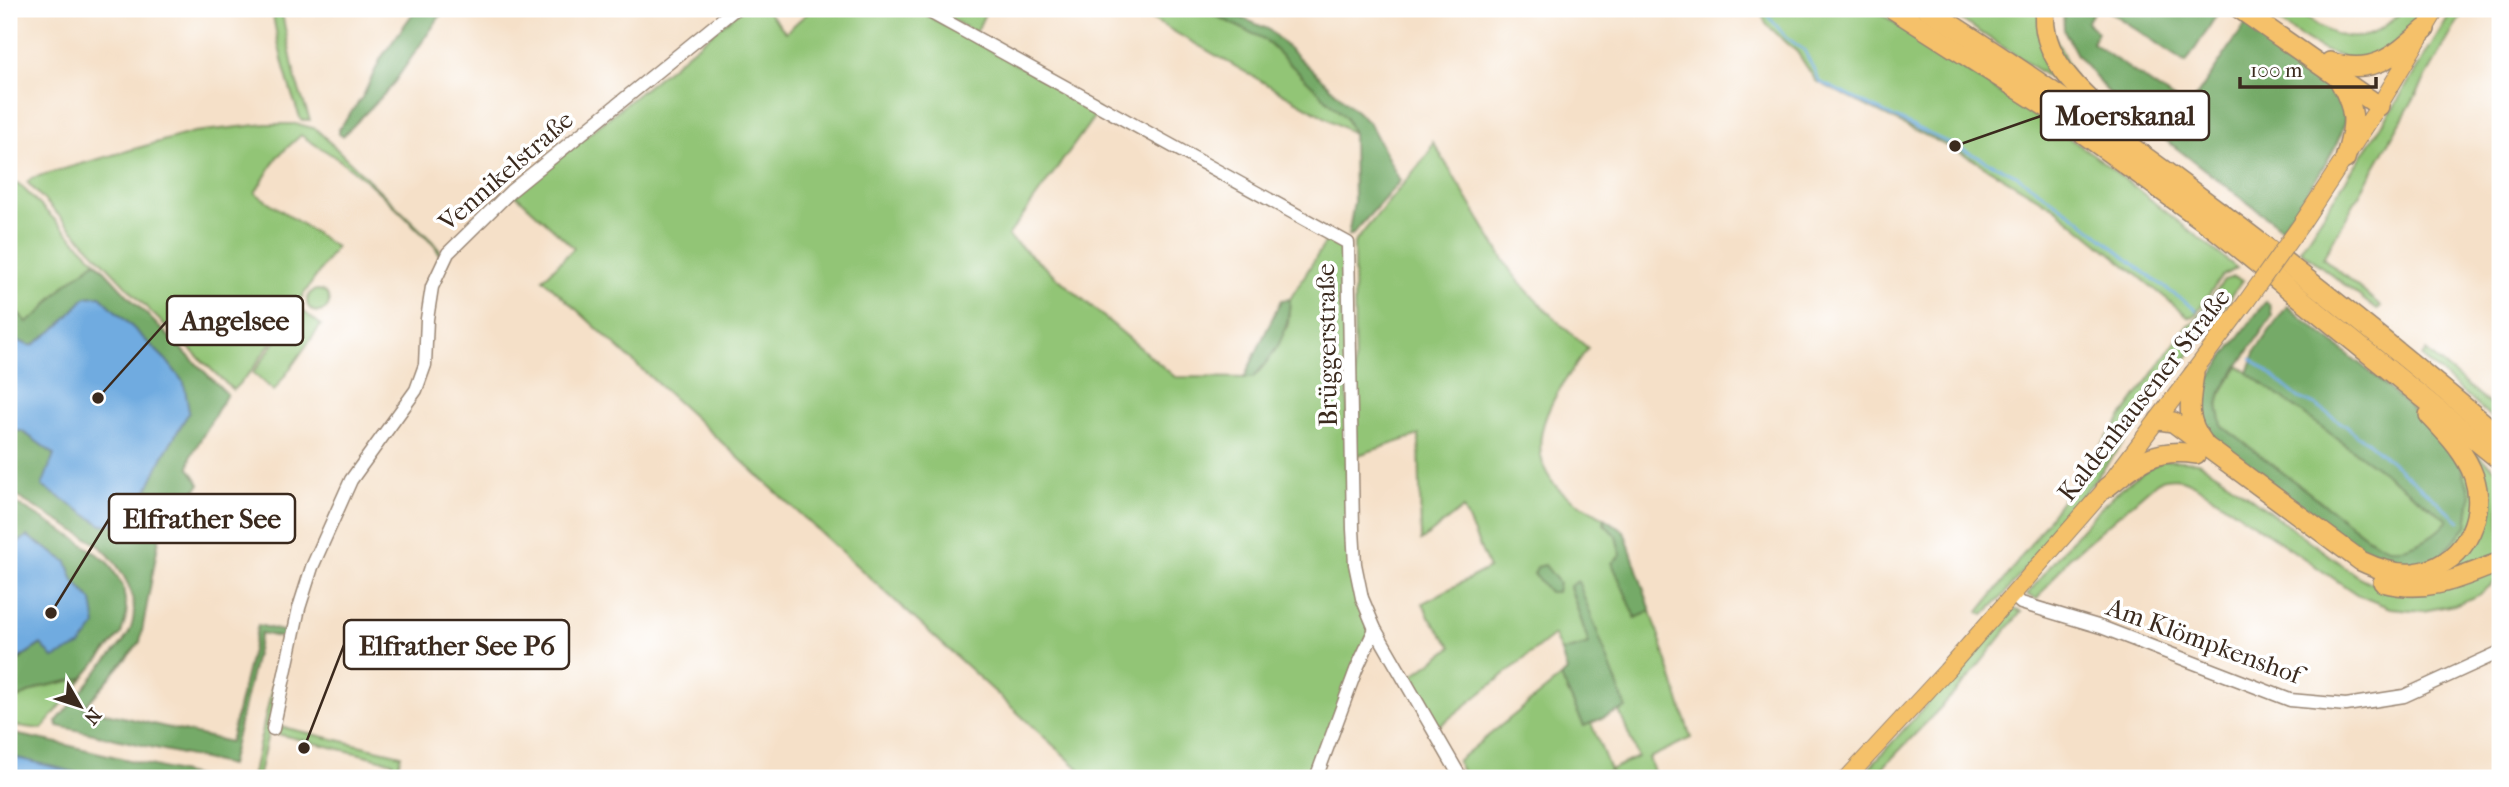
<svg xmlns="http://www.w3.org/2000/svg" width="2509" height="787" font-family="'IM FELL French Canon',serif">
<style>
.green{fill:#92c576;stroke:#66784a;stroke-width:2}
.forest{fill:#75aa67;stroke:#586a42;stroke-width:2}
.water{fill:#6fabe0;stroke:#556a7f;stroke-width:2}
.lines{fill:none;stroke-linecap:round;stroke-linejoin:round}
.stream{stroke:#6fabe0;stroke-width:2.5}
.minor-casing{stroke:#988573;stroke-width:15}
.major-casing{stroke:#988573;stroke-width:18}
.highway-casing{stroke:#988573;stroke-width:22}
.minor{stroke:#fff;stroke-width:12}
.major{stroke:#f5c16b;stroke-width:16}
.highway{stroke:#f5c16b;stroke-width:19}
.major-bridge-casing{stroke:#988573;stroke-width:18;stroke-linecap:butt}
.major-bridge{stroke:#f5c16b;stroke-width:16}
.labels{text-anchor:middle;dominant-baseline:central;stroke-width:7;stroke-linejoin:round;paint-order:stroke}
.street-label{font-size:26px;fill:#3b2a1e;stroke:#fff}
.leader{fill:none;stroke:#3b2a1e;stroke-width:2.5}
.callout-dot{fill:#3b2a1e;stroke:#fff;stroke-width:2.5}
.callout{fill:#fff;stroke:#3b2a1e;stroke-width:2.5}
.callout-label{font-size:28px;text-anchor:middle;font-weight:bold;fill:#3b2a1e}
</style>
<rect width="100%" height="100%" fill="#fff"/>
<filter id="ink" filterUnits="userSpaceOnUse"><feTurbulence type="fractalNoise" baseFrequency=".0143" numOctaves="2"/><feDisplacementMap in="SourceGraphic" scale="14" xChannelSelector="R" yChannelSelector="G"/><feConvolveMatrix kernelMatrix="1 2 1 2 8 2 1 2 1" color-interpolation-filters="sRGB"/></filter>
<filter id="wash" filterUnits="userSpaceOnUse"><feTurbulence type="fractalNoise" baseFrequency=".00686" numOctaves="4" result="noise"/><feDisplacementMap in="SourceGraphic" scale="28" xChannelSelector="R" yChannelSelector="G"/><feGaussianBlur stdDeviation="1.57" result="paint"/><feColorMatrix in="noise" values="0 0 0 0 0 0 0 0 0 0 0 0 0 0 0 0 0 1.4 0 .05"/><feComposite in="paint" operator="in"/></filter>
<g filter="url(#wash)">
<rect width="100%" height="100%" fill="#f5e0c8"/>
<!-- green -->
<g class="green">
<path d="M272,9h9l15,72 14,39h-9c-14,-36 -23,-73 -29,-111z"/>
<polygon points="742,9 765,9 786,32 812,9 916,9 1099,110 1008,236 1175,377 1253,378 1288,325 1290,299 1330,235 1341,245 1345,262 1351,564 1371,628 1313,778 1089,778 543,279 574,248 515,194"/>
<polygon points="933,9 987,9 976,33"/>
<polygon points="1134,9 1202,9 1264,39 1346,118 1353,133"/>
<polygon points="1760,9 1874,9 2093,154 2237,268 2222,276 2194,316 2189,317 2055,208 1965,155 1816,81 1797,52 1766,24"/>
<polygon points="1945,9 2042,9 2085,101"/>
<path d="M2261,9c9,0 19,-2 28,0 9,1 20,11 28,16 37,23 60,12 87,-16h20c-12,16 -35,47 -56,50 -36,6 -79,-31 -107,-50z"/>
<polygon points="2453,9 2465,9 2323,258 2381,306 2377,310 2300,250 2395,105"/>
<path d="M266,124h32l18,5 118,114 6,7 1,8 -6,-12c-30,-28 -59,-60 -93,-84 -13,-10 -28,-17 -41,-27l-24,22 -22,36 81,54 -84,123 -19,20 -84,-80 -122,-128 5,-4 162,-46z"/>
<path d="M1433,142l77,128c23,30 49,54 78,78 -25,35 -68,88 -37,132 11,17 36,27 53,38l-1,5 13,13 19,82 16,-7 40,127 -42,20 7,20h-42l-4,-8 -9,8h-136l-8,-17 104,-84 23,49 7,-3 19,47 28,-13 -19,-46 7,-3 -56,-121 19,57 -28,8 -7,-17 -117,93 -29,-49 44,-32 -23,-30 -6,-14 66,-35 -26,-60 -42,33 -2,-106 -64,21 -1,-213 75,-90z"/>
<polygon points="13,184 17,184 23,188 96,261 53,297 39,314 27,322 9,304 9,189"/>
<polygon points="2233,277 2243,280 2151,408 2004,595 1984,615 1979,612 2006,578 2188,325 2195,321 2224,280"/>
<circle cx="318" cy="301" r="11"/>
<polygon points="299,308 321,325 274,391 253,373"/>
<polygon points="2426,351 2500,413 2500,425 2422,357"/>
<path d="M2239,366l210,154c-13,16 -39,31 -60,28 -7,-2 -15,-7 -21,-10l-146,-112c-10,-27 2,-38 17,-60z"/>
<polygon points="2452,432 2500,473 2500,557 2445,579 2450,564"/>
<path d="M2164,460l34,2 20,12 139,102 29,15 114,-22v9l-21,17 -25,10 -31,6 -33,-3 -32,-13 -153,-104c-17,-10 -27,-17 -47,-10l-90,78 -31,40 -10,-4c36,-45 84,-110 137,-135z"/>
<polygon points="2013,609 2021,612 1966,681 1873,778 1860,778"/>
<polygon points="279,656 285,658 258,778 252,777"/>
<polygon points="83,678 42,729 9,725 9,702 41,687"/>
<polygon points="278,726 401,755 397,770 431,778 389,778 393,762 277,734"/>
</g>
<!-- forest -->
<g class="forest">
<polygon points="416,9 445,9 391,87 343,136 339,134 339,129 363,96 381,58"/>
<polygon points="1202,9 1221,9 1268,29 1370,124 1400,181 1352,235 1348,236 1354,202 1353,133 1346,118 1264,39"/>
<path d="M2063,9h32l-8,14 11,9 -6,11 96,66 59,-87c23,16 51,30 71,49 12,10 27,30 27,46 -1,29 -47,86 -64,111l-144,-110 -31,-28 -29,-35 -13,-25z"/>
<polygon points="2106,9 2206,9 2216,16 2186,63"/>
<path d="M96,261l37,40 94,93 -36,62 -2,12 11,16 -41,55 -19,103 -56,66 146,34 28,-117 32,8 -2,6 -27,-6 -31,132 -172,-39 -2,-4c15,-18 30,-36 45,-55 9,-11 22,-22 28,-34 15,-33 -7,-66 -30,-88l-90,-53v-61h13l32,23 109,2 26,-44 -5,-29 -18,-23 -66,-64 -14,1 -27,29 -27,20 -14,-5 -9,-7v-30l18,18 12,-8 27,-30z"/>
<path d="M1290,299c-2,37 -13,52 -37,79h-9l37,-78z"/>
<path d="M2266,301l4,4 2,11 -51,76 -3,13 4,21 146,112c6,3 14,8 21,10 21,3 47,-12 59,-28l-200,-147 8,-23 31,-44 87,69 58,53 29,37 10,31 -4,30 -30,34 -38,6 -34,-11 -140,-103c-36,-38 -27,-60 2,-99 13,-17 26,-35 39,-52z"/>
<path d="M9,499l67,40 32,23 15,24 4,28 -6,20 -38,44 -42,9 -32,15c0,-35 2,-39 33,-58l11,14 39,-57 -18,-20 -7,-19 -40,-26 -18,14z"/>
<polygon points="1604,518 1624,531 1651,611 1636,618 1612,563 1621,555 1616,536 1603,522"/>
<polygon points="1545,565 1559,583 1557,592 1549,592 1534,574 1537,567"/>
<polygon points="1578,581 1626,708 1584,726 1561,677 1567,671 1561,652 1589,644 1570,586"/>
<polygon points="9,733 58,743 204,778 98,778 9,756"/>
</g>
<!-- water -->
<g class="water">
<polygon points="100,296 166,360 184,383 189,412 163,456 138,509 120,523 102,525 42,486 54,454 22,431 9,431 9,334 18,341 32,346 59,326 86,297"/>
<polygon points="27,536 67,562 74,581 92,601 96,625 80,646 53,658 41,644 18,659 9,678 9,550"/>
<polygon points="9,756 98,778 9,778"/>
</g>
<g class="lines">
<!-- stream -->
<g class="stream">
<polyline points="1766,9 1769,17 1786,37 1804,50 1820,82 2018,176 2079,219 2141,270 2196,310"/>
<polyline points="2251,358 2299,398 2315,405 2346,426 2356,435 2367,441 2460,521"/>
</g>
</g>
</g>
<g filter="url(#ink)">
<g class="lines">
<defs>
<g id="minor">
<polyline points="924,9 1348,243 1353,529 1355,564 1362,598 1375,629 1461,778"/>
<polyline points="2013,596 2021,603 2101,627 2290,700 2346,705 2404,696 2500,652"/>
<polyline points="273,729 299,608 312,567 351,480 416,390 425,365 427,319 432,287 448,253 511,191 735,9"/>
<polyline points="1316,778 1356,670 1375,629"/>
</g>
<g id="major">
<polyline points="2302,223 2379,106 2437,9"/>
<polyline points="1847,778 1946,671 2106,488 2246,302"/>
</g>
<g id="highway">
<polyline points="1893,9 2048,108 2215,229 2500,460"/>
<path d="M1927,9c202,127 391,274 573,428"/>
<path d="M2045,9c-6,46 33,81 65,109"/>
<polyline points="2240,9 2379,106"/>
<path d="M2330,62c43,14 64,-6 95,-33"/>
<path d="M2339,80c18,31 17,44 6,79"/>
<path d="M2194,374c-4,28 -9,44 9,68"/>
<path d="M2159,420l14,2 188,139c17,8 34,14 53,12 47,-5 74,-53 60,-96 -8,-24 -28,-44 -45,-62"/>
<path d="M2106,488c31,-25 48,-41 90,-34"/>
<path d="M2383,582c45,12 76,-4 117,-20"/>
</g>
</defs>
<!-- minor casing -->
<use href="#minor" class="minor-casing"/>
<!-- major casing -->
<use href="#major" class="major-casing"/>
<!-- highway casing -->
<use href="#highway" class="highway-casing"/>
<!-- minor -->
<use href="#minor" class="minor"/>
<!-- major -->
<use href="#major" class="major"/>
<!-- highway -->
<use href="#highway" class="highway"/>
<defs>
<polyline id="major-bridge" points="2246,302 2302,223"/>
</defs>
<!-- major-bridge casing -->
<use href="#major-bridge" class="major-bridge-casing"/>
<!-- major-bridge -->
<use href="#major-bridge" class="major-bridge"/>
</g>
</g>
<g class="labels">
<!-- street labels -->
<g class="street-label">
<text transform="translate(506 171) rotate(-41)">Vennikelstraße</text>
<text transform="translate(1327 345) rotate(-91)">Brüggerstraße</text>
<text transform="translate(2144 395) rotate(-52)">Kaldenhausener Straße</text>
<text transform="translate(2204 641) rotate(20)">Am Klömpkenshof</text>
</g>
</g>
<!-- callouts -->
<path class="leader" d="M1955 146L2041 116M98 398L167 321M51 613L109 519M304 748L344 645"/>
<g class="callout-dot">
<circle cx="1955" cy="146" r="7"/>
<circle cx="98" cy="398" r="7"/>
<circle cx="51" cy="613" r="7"/>
<circle cx="304" cy="748" r="7"/>
</g>
<g class="callout">
<rect x="2041" y="91" width="168" height="49" rx="7"/>
<rect x="167" y="296" width="136" height="49" rx="7"/>
<rect x="109" y="494" width="186" height="49" rx="7"/>
<rect x="344" y="620" width="225" height="49" rx="7"/>
</g>
<g class="callout-label">
<text x="2125" y="125">Moerskanal</text>
<text x="235" y="330">Angelsee</text>
<text x="202" y="528">Elfrather See</text>
<text x="457" y="655">Elfrather See P6</text>
</g>
<!-- margin -->
<rect width="2509" height="787" fill="none" stroke="#fff" stroke-width="35"/>
<!-- north arrow -->
<g transform="translate(80 706) rotate(129)" stroke="#ffffff" stroke-width="5" paint-order="stroke">
<path d="M0-5L12 26L0 18L-12 26Z" fill="#3b2a1e"/>
<text y="-10" font-size="19" font-weight="bold" text-anchor="middle" fill="#3b2a1e">N</text>
</g>
<!-- scale -->
<path d="M2240 77v10h136v-10" fill="none" stroke="#3b2a1e" stroke-width="3.5"/>
<text x="2250" y="77" font-size="21" fill="#3b2a1e" stroke="#ffffff" stroke-width="5" paint-order="stroke">100 m</text>
</svg>
